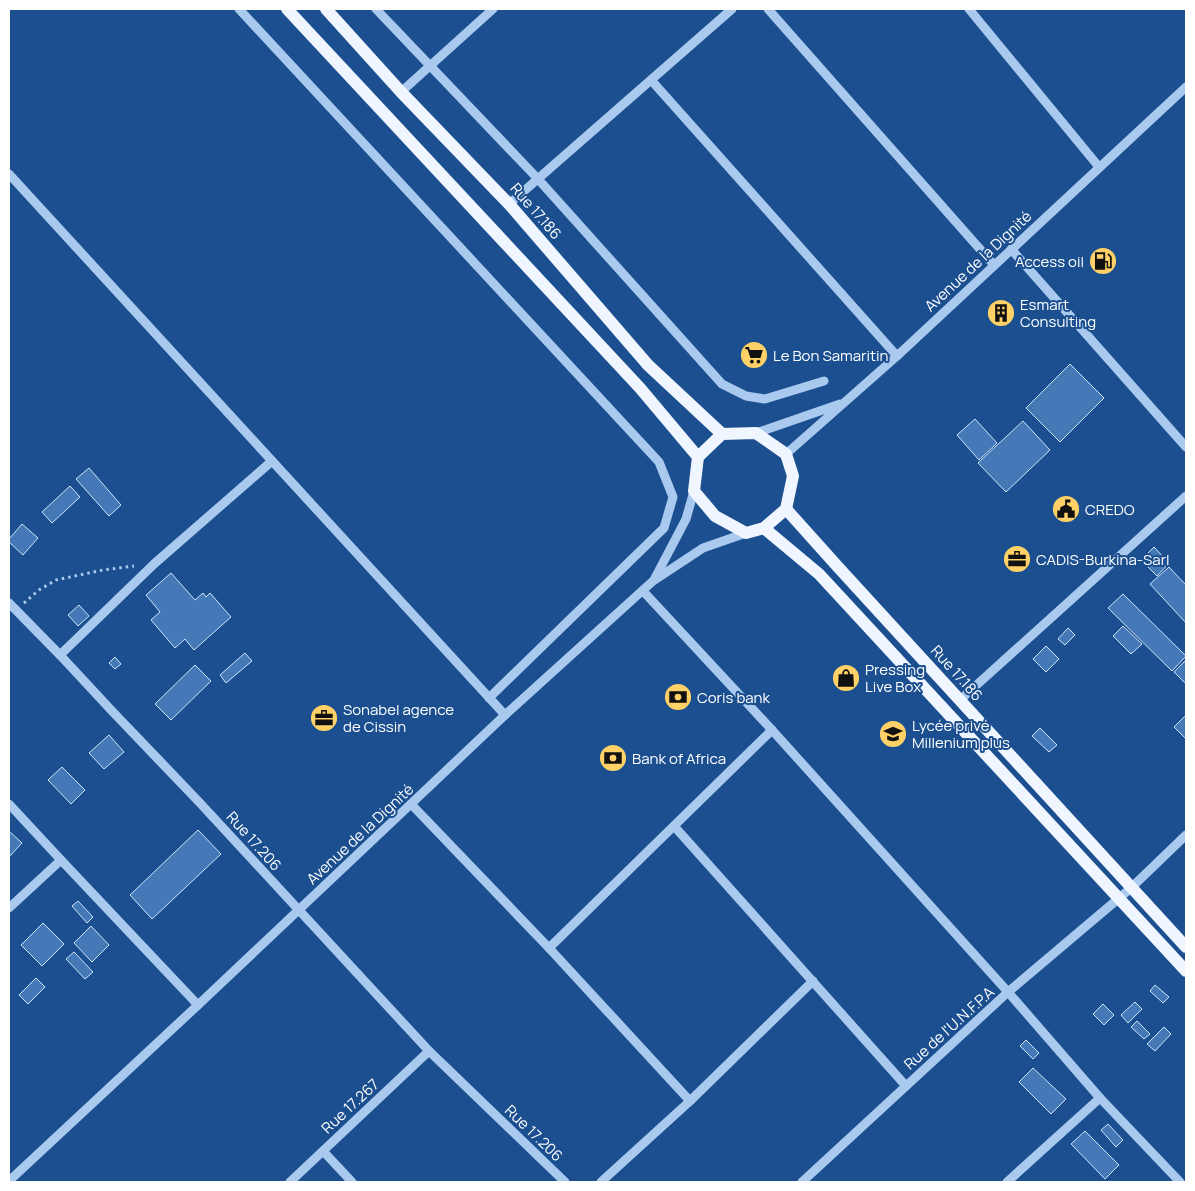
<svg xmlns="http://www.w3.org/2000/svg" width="1195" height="1191" font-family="Manrope,sans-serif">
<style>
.building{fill:#4478b7;stroke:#cfe3fa}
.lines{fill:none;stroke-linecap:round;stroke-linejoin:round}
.path{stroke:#a9c9ee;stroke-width:3;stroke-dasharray:2.5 4;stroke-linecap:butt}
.minor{stroke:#a9c9ee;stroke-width:9}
.major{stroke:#f0f6ff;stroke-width:12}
.labels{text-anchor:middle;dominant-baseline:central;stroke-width:4;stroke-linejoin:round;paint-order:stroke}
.street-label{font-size:15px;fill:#fff;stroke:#1b4f8f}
.poi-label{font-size:15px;fill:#fff;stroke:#1b4f8f;text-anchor:start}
</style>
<rect width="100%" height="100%" fill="#1b4f8f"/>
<!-- building -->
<g class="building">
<polygon points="1004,306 1009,312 998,323 992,315"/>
<polygon points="1070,364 1104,398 1060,442 1026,408"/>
<polygon points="975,419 997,443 979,460 957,435"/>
<polygon points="1023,421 1050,450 1006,492 978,463"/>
<polygon points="89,468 121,505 109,516 76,479"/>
<polygon points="70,486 80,497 52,523 42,512"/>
<polygon points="22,524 38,538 23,555 9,542 9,539"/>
<polygon points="1154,547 1169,563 1157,576 1141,560"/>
<polygon points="1169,567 1186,585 1186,623 1150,584"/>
<polygon points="171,573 195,600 203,593 206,597 210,593 231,617 194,650 185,639 175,648 151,620 160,612 146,595"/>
<polygon points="1123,594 1186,656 1172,671 1108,608"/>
<polygon points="79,605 89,616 78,626 68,615"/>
<polygon points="1123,626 1142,644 1131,654 1113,636"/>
<polygon points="1068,628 1075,635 1065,645 1058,639"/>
<polygon points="1046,646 1059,659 1046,672 1033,659"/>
<polygon points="245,653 252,661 226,683 220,675"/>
<polygon points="115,657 121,664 115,669 109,663"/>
<polygon points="1186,660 1186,684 1174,672"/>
<polygon points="195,665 211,681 171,720 155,704"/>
<polygon points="1186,715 1186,739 1174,727"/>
<polygon points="1040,728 1057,745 1049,752 1032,736"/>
<polygon points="109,735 124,752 104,769 89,753"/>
<polygon points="62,767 85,790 71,804 48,780"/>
<polygon points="198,830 221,854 152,919 130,895"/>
<polygon points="10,832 22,843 10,856 9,855 9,833"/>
<polygon points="78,901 93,917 87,923 72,906"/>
<polygon points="43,923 64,944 42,966 21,945"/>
<polygon points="91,926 109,945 92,962 74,943"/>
<polygon points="74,952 93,972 85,979 66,959"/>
<polygon points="36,978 45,987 28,1004 19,995"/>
<polygon points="1155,985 1169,997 1163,1003 1150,991"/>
<polygon points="1135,1002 1142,1009 1128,1023 1121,1015"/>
<polygon points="1103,1004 1114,1015 1104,1025 1093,1014"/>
<polygon points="1137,1021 1150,1034 1144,1039 1131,1027"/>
<polygon points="1164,1027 1171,1034 1155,1051 1147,1044"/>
<polygon points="1026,1040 1039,1053 1033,1059 1020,1046"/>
<polygon points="1033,1068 1066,1099 1051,1114 1019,1082"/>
<polygon points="1108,1124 1123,1140 1116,1147 1101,1130"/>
<polygon points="1085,1131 1119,1165 1105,1179 1071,1144"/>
</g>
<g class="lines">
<!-- path -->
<polyline class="path" points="24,603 39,590 56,580 103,570 134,566"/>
<!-- minor -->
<g class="minor">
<polyline points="239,9 659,462 673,497 664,528 489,698"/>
<polyline points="376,9 538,179 722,384 746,396 765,399 824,381"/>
<polyline points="768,9 994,265"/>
<polyline points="969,9 1099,167"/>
<polyline points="651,80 897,356"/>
<polyline points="401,92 493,9"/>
<polyline points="9,174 505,715"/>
<polyline points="509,204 732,9"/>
<polyline points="1011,249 1186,447"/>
<polyline points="756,433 840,404"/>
<polyline points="786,454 897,356 1186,87"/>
<polyline points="655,578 686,519 694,491"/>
<polyline points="643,591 772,730 1008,992 1100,1098 1180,1182"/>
<polyline points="9,603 60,655 112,711 200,803 429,1051 565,1182"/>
<polyline points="60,655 154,564 272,461"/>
<polyline points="960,700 1186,496"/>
<polyline points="9,804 61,860 198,1005"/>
<polyline points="411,804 549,948 690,1101"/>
<polyline points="674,826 906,1086"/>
<polyline points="9,908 61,860"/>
<polyline points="549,948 772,730"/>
<polyline points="323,1151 352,1182"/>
<polyline points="9,1181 198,1005 505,715 653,581 703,548 746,533"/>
<polyline points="290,1182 429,1051"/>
<polyline points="601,1182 690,1101 813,981"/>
<polyline points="802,1182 1008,992 1131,888 1186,835"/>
<polyline points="1007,1182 1100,1098"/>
</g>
<!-- major -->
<g class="major">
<polyline points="287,9 640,388 698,457"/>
<polyline points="326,9 401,92 509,204 648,365 722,434"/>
<polygon points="756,433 786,454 793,476 786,509 764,528 746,533 715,516 694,491 698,457 722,434"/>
<polyline points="786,509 838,567 1186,947"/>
<polyline points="764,528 819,574 1186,971"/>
</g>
</g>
<!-- icons -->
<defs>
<symbol id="fuel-disc" viewBox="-11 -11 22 22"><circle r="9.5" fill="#ffd166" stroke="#1b4f8f"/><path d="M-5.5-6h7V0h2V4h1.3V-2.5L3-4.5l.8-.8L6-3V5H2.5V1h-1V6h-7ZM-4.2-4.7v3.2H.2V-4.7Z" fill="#111"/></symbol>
<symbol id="building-disc" viewBox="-11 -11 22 22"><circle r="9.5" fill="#ffd166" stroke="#1b4f8f"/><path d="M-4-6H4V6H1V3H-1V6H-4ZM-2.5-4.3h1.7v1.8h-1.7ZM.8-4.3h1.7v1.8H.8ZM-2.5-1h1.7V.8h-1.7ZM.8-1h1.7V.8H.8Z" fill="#111"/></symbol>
<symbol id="supermarket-disc" viewBox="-11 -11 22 22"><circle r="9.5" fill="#ffd166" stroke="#1b4f8f"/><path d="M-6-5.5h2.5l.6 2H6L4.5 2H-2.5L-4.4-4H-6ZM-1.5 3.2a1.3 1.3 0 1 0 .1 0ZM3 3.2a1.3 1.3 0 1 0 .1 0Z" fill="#111"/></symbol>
<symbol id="civic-disc" viewBox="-11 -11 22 22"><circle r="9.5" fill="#ffd166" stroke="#1b4f8f"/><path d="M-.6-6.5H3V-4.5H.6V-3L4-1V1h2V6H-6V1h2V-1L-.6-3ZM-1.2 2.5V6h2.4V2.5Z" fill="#111"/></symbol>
<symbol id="office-disc" viewBox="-11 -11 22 22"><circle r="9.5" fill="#ffd166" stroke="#1b4f8f"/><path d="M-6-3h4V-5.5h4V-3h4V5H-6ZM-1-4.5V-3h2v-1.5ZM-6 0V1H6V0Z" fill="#111"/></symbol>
<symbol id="shop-disc" viewBox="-11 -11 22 22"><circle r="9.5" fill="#ffd166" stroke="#1b4f8f"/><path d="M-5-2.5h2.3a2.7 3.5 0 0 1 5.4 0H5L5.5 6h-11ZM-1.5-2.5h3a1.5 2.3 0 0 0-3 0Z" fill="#111"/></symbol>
<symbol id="bank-disc" viewBox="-11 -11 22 22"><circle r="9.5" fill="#ffd166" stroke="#1b4f8f"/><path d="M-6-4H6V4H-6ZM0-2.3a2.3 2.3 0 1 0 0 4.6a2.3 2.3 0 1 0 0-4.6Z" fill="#111"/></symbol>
<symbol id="school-disc" viewBox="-11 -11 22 22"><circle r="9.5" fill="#ffd166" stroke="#1b4f8f"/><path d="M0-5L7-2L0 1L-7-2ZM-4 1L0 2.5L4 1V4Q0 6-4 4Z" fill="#111"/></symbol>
</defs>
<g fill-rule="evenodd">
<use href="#fuel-disc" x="1087" y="245" width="32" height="32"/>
<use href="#building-disc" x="985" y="297" width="32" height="32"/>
<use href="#supermarket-disc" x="738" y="339" width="32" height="32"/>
<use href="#civic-disc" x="1050" y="493" width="32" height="32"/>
<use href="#office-disc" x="1001" y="543" width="32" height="32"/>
<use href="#shop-disc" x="830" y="662" width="32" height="32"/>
<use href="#bank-disc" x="662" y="681" width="32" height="32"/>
<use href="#office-disc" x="308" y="702" width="32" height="32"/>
<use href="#school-disc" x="877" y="718" width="32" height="32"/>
<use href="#bank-disc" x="597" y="742" width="32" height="32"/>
</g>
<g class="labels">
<!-- street labels -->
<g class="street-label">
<text transform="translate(536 211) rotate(49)">Rue 17.186</text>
<text transform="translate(978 261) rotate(-43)">Avenue de la Dignité</text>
<text transform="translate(957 673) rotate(48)">Rue 17.186</text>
<text transform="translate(360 834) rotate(-43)">Avenue de la Dignité</text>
<text transform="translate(254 841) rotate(48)">Rue 17.206</text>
<text transform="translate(949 1028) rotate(-42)">Rue de l'U.N.F.P.A</text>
<text transform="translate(350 1106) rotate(-43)">Rue 17.267</text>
<text transform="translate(534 1133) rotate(44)">Rue 17.206</text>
</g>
<!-- poi labels -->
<g class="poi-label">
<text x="1084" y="261" text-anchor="end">Access oil</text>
<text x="1020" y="304">Esmart<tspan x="1020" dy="17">Consulting</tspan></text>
<text x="773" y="355">Le Bon Samaritin</text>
<text x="1085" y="509">CREDO</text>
<text x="1036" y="559">CADIS-Burkina-Sarl</text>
<text x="865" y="669">Pressing<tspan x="865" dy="17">Live Box</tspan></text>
<text x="697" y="697">Coris bank</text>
<text x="343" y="709">Sonabel agence<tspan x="343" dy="17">de Cissin</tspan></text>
<text x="912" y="725">Lycée privé<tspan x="912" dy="17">Millenium plus</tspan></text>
<text x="632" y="758">Bank of Africa</text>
</g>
</g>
<!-- border -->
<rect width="1195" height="1191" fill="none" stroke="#ffffff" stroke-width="20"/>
</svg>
